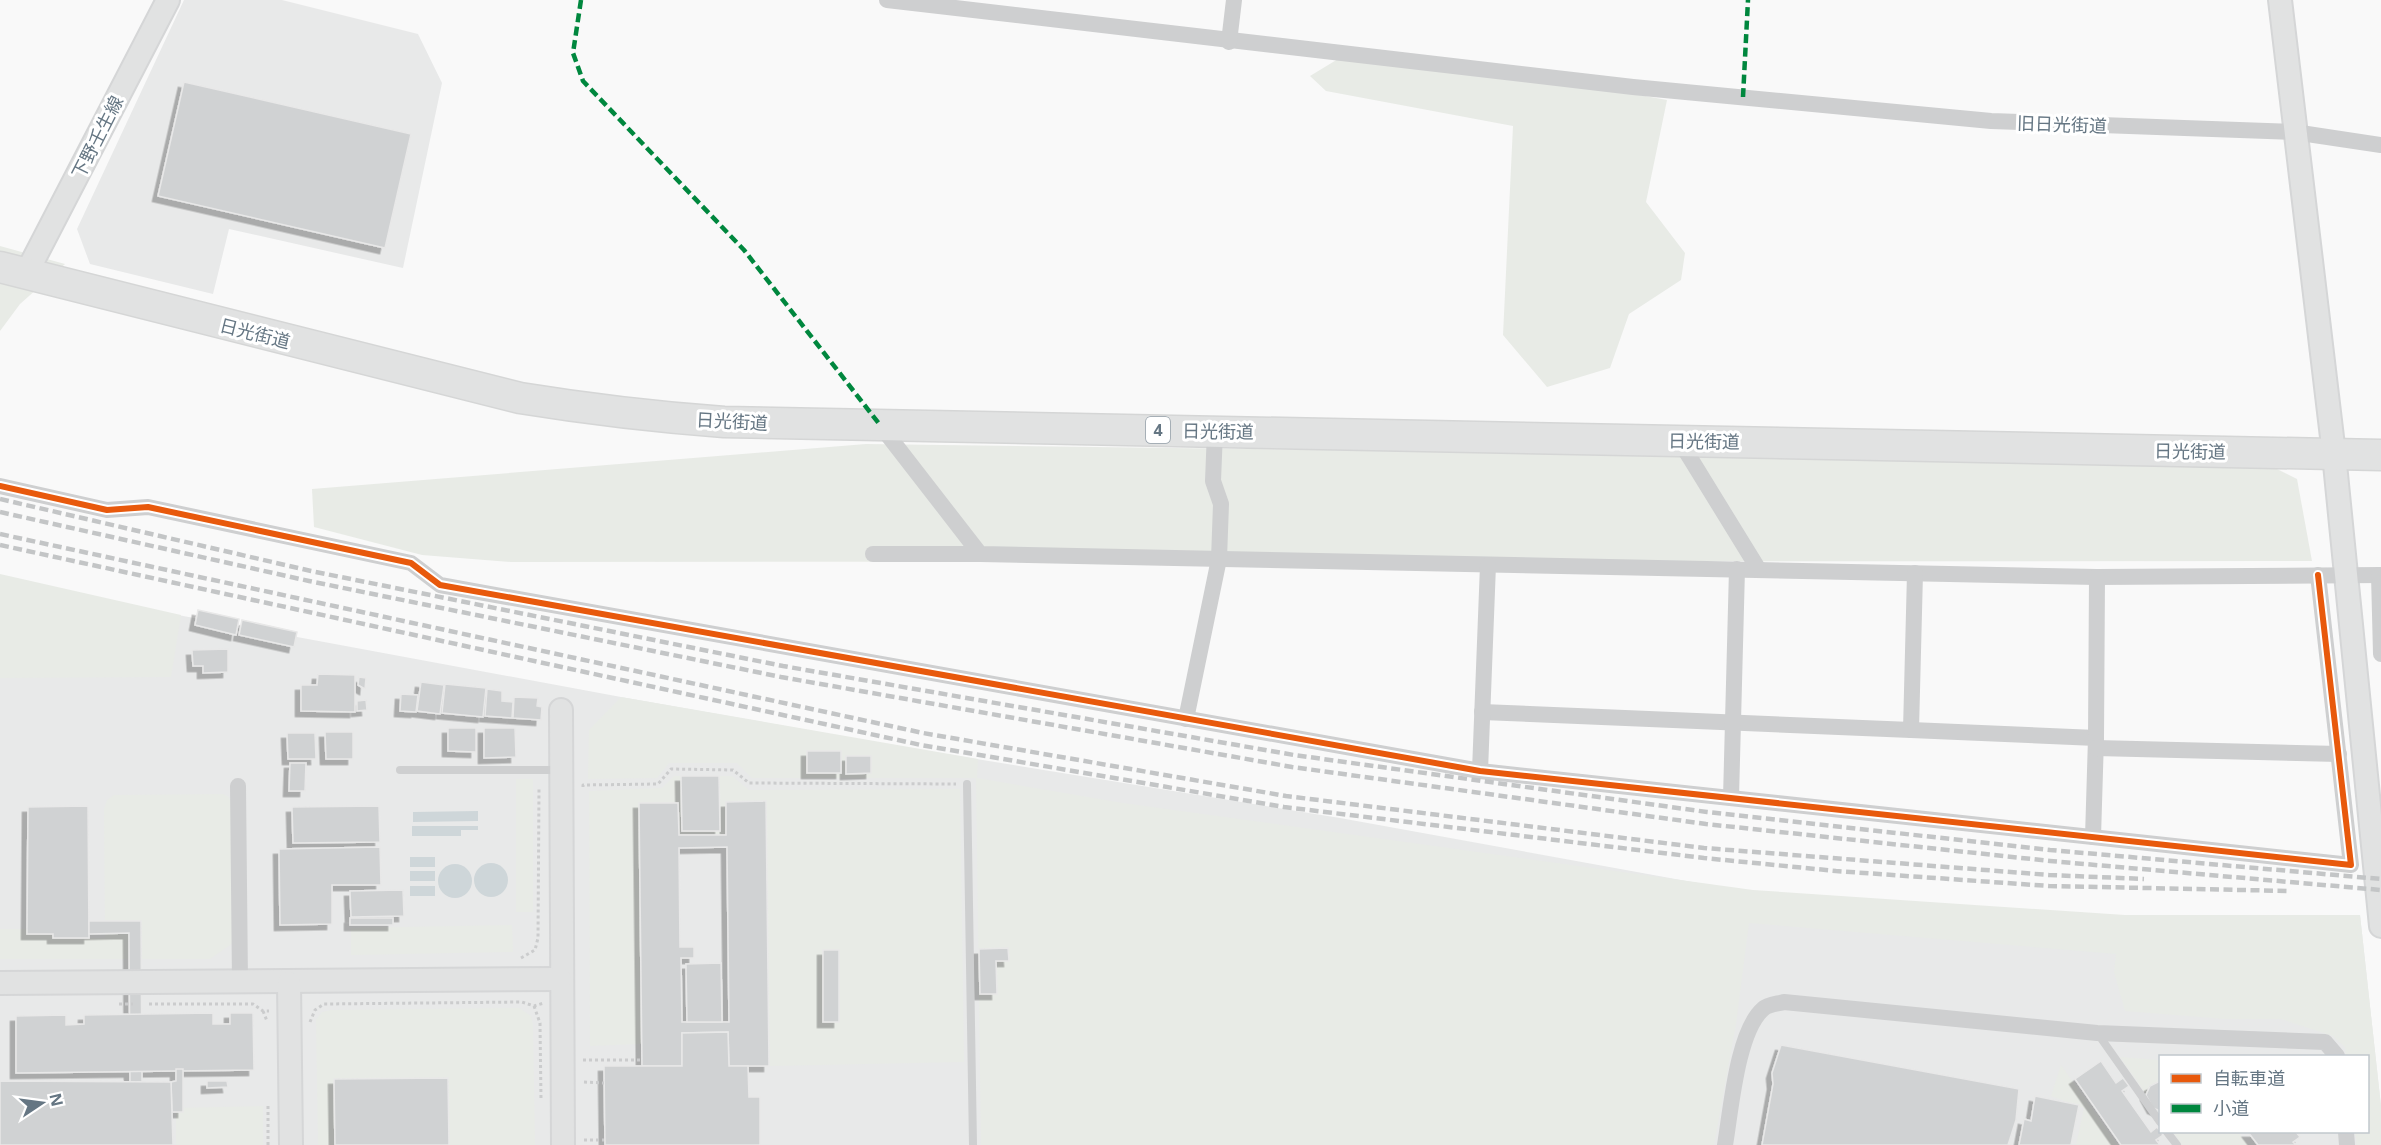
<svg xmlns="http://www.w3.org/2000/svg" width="2381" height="1145" font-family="'Noto Sans','Noto Sans JP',sans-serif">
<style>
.built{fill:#e8e9e9;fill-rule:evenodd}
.green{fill:#e8ebe6}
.water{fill:#ced6d9}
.building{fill:#d0d2d3;stroke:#e8e8e8;stroke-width:1.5;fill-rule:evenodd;filter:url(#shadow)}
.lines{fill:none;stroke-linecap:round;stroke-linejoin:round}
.secondary-casing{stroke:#d5d6d7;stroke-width:26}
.highway-casing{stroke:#d5d6d6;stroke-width:33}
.path{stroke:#cbcccd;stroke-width:3;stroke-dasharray:3 3;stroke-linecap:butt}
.lane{stroke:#cecfd0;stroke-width:8}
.street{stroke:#cecfd0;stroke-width:16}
.secondary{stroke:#e1e2e2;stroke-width:22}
.highway{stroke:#e1e2e2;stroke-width:30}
.rail{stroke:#c3c5c6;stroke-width:4.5;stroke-dasharray:9 4.5;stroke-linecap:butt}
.quiet{stroke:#00873e;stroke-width:4.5;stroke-dasharray:9 4.5;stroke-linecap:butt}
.cycleway-casing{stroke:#fff;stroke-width:10}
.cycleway{stroke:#e8590c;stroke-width:6}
.labels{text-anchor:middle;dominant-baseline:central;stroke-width:6;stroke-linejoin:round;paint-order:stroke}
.shield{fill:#fff;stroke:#939fa8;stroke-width:1.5}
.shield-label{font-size:16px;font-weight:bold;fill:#657683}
.street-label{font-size:18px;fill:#657683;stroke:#fff}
</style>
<defs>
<filter id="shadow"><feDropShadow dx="-5.5" dy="5.5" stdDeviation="0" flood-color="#0004"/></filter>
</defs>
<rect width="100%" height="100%" fill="#f9f9f9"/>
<!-- built -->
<g class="built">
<polygon points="184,0 282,0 418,34 442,83 403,268 229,229 213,294 90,264 77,229"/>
<path d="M0,582l621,115 300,53 419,68 534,97h486l21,191v39h-2381zM2160,1056h208v76h-208z"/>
</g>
<!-- green -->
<g class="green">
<polygon points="1338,59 1602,88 1667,100 1646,202 1685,253 1681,280 1629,314 1610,368 1547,387 1503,335 1513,126 1326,91 1310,76"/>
<polygon points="0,246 65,264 20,304 0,331"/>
<polygon points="866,444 2263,462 2297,479 2312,561 511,562 422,555 314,527 312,489"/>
<polygon points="0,574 181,615 171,677 0,678"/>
<polygon points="621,697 978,759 977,778 1123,803 1753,890 2125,915 2360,915 2381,1106 2381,1145 2357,1145 2355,1132 2368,1132 2368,1056 2346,1056 2345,1047 2333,1036 2281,1019 2225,1019 2125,1011 2114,972 2116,954 1749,923 1736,1024 1714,1145 981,1145 976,778 752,778 737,763 669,763 657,778 588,779 589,730"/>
<polygon points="674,776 732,776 749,790 960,789 964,1062 769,1066 766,801 726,802 726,835 679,835 678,803 639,803 641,1044 590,1046 589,791 662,788"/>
<rect x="516" y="779" width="17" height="133"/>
<polygon points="223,794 229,797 232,806 233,943 210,959 0,959 0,929 27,929 28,934 53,934 54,938 105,938 104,809 107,800 114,795"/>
<polygon points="512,925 513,952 351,955 351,928"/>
<polygon points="519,1008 531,1016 533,1025 535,1145 318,1145 316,1020 322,1012 331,1010"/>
<polygon points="2120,1057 2160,1060 2160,1114"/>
<polygon points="2061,1065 2117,1145 2076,1145 2084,1108 2051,1096"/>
<polygon points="263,1106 263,1145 176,1145 176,1108"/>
<polygon points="2173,1132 2238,1132 2248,1145 2182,1145"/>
</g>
<!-- water -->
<g class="water">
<polygon points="478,811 478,821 413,822 413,812"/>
<polygon points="412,826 478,826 478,830 461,830 461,836 412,836"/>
<rect x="410" y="857" width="25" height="10"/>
<circle cx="491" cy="880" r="17"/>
<circle cx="455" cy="881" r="17"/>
<rect x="410" y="871" width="25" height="10"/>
<rect x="410" y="886" width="25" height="10"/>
</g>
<!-- building -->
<g class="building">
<polygon points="184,82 411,134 385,248 158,196"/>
<polygon points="198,610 239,619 236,635 195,625"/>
<polygon points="242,620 297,632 294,647 239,635"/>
<polygon points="228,649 228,672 203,673 203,666 193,666 192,650"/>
<polygon points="318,674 355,675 355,712 301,711 301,685 317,685"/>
<polygon points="359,677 366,678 365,689 358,685"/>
<polygon points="421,682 444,685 440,714 417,711"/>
<polygon points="445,684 486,688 483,717 442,713"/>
<polygon points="487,689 502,691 502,701 513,702 512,718 485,716"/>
<polygon points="401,694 418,695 416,712 400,711"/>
<polygon points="514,697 538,698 537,706 542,707 541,720 513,718"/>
<polygon points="366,700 367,710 357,711 357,701"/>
<polygon points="448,728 476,728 476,752 448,751"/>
<polygon points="484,728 515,728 516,757 484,758"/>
<polygon points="325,732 353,732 353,759 326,759"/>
<polygon points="287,733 315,733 316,759 288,759"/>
<rect x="807" y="751" width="34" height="22"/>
<polygon points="846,756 871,756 871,773 846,774"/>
<polygon points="290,763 306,763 305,791 289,791"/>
<polygon points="681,776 719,776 720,831 682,831"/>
<path d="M766,801l3,265h-40l-1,-34 -46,1v33h-40l-3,-263h39l1,32h47v-33zM727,847l2,175h-47l-1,-64h13v-11h-14l-1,-99z"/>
<polygon points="88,806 89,938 53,938 53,934 27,934 28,807"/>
<polygon points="379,806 380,842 293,843 292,807"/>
<polygon points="380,847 381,885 332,885 332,924 280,925 279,849"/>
<polygon points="403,890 404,916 351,917 350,891"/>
<rect x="350" y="918" width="43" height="7"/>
<polygon points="89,921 141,921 142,1082 130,1082 129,933 89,934"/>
<polygon points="1008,948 1009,961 996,961 997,994 980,994 979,949"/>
<rect x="823" y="950" width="16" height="72"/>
<polygon points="721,963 722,1022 687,1022 686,964"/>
<polygon points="213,1013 213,1024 230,1024 230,1013 253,1013 254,1070 16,1073 16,1016 66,1015 66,1025 84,1024 84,1015"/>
<polygon points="728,1032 729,1066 748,1066 749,1097 760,1097 760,1145 605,1145 604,1066 682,1066 682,1033"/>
<polygon points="1781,1045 2019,1089 2016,1120 2008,1145 1762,1145 1773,1084 1772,1073"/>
<polygon points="2101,1061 2116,1083 2123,1078 2129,1086 2122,1091 2151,1132 2157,1127 2163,1135 2156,1140 2160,1145 2121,1145 2075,1079"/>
<polygon points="176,1069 183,1069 183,1112 172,1112 171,1082 176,1081"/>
<polygon points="448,1078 449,1145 335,1145 334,1079"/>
<polygon points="0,1081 171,1082 173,1145 0,1145"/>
<polygon points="207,1081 227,1081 228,1087 207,1088"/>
<polygon points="2158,1082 2160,1082 2160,1111 2153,1108 2146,1095 2150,1086"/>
<polygon points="2035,1096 2079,1105 2071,1145 2019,1145 2024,1119 2031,1121"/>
<polygon points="2248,1132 2296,1132 2300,1137 2293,1142 2296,1145 2258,1145"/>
</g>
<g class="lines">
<defs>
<g id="secondary">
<polyline points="2280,0 2334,454 2381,926"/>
<polyline points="26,274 168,0"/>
<polyline points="561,710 563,1145"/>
<polyline points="0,983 560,979"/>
<polyline points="289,983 291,1145"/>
</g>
<path id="highway" d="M0,267l520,131c68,11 136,19 204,24l1657,33"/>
</defs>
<!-- secondary casing -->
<use href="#secondary" class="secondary-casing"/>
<!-- highway casing -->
<use href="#highway" class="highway-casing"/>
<!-- path -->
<g class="path">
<polyline points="583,787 583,785 658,784 671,769 733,770 749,783 956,784"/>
<polyline points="521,958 535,950 538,938 539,789"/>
<polyline points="119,1004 133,1004"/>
<polyline points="149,1004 253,1004 263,1011 269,1011"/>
<polyline points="534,1006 540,1023 541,1100"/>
<polyline points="263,1011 267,1021"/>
<polyline points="310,1022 315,1010 324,1004 522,1002 534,1006 544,1003"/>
<polyline points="583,1060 641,1060"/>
<polyline points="584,1082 604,1083"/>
<polyline points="268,1106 268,1145"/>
<polyline points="584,1140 604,1140"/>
</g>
<!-- lane -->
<g class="lane">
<polyline points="400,770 560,770"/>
<polyline points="967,784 973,1145"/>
<polyline points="2098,1034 2160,1122"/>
<polyline points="2167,1132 2177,1145"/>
</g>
<!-- street -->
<g class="street">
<polyline points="887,0 1633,87 1991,121 2294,132 2381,145"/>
<polyline points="1229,42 1234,0"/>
<polyline points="880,425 980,554 2097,577 2381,575"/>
<polyline points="1679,440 1759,570"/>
<polyline points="0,486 107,510 148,507 411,563 440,585 1480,771 2351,865 2318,575"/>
<polyline points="873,554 980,554"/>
<polyline points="2379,575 2381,654"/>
<polyline points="1482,712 1911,730 1915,573"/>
<polyline points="1186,719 1219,559 1221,504 1213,481 1215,431"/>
<polyline points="1911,730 2096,738 2093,837"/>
<polyline points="2096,738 2097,577"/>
<polyline points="2096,748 2339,754"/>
<polyline points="1480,771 1488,565"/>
<polyline points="238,786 240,983"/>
<polyline points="1731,798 1737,569"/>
<polyline points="2346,1132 2347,1145"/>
<path d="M1725,1145c6,-35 12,-113 38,-136 5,-5 14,-5 21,-7l313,31 228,9 12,14"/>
</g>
<!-- secondary -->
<use href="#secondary" class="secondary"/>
<!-- highway -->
<use href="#highway" class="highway"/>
<!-- rail -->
<g class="rail">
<polyline points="0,499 311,571 783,666 1294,755 1707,812 2050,850 2381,879"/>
<polyline points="0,512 309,581 781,677 1292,767 1706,824 2050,861 2381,890"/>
<polyline points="0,534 923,733 1286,796 1704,848 2049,875 2144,879"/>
<polyline points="0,545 921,745 1284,807 1704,858 1836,871 2049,886 2291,891"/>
</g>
<!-- quiet -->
<g class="quiet">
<polyline points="581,0 573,53 583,81 744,250 880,425"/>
<polyline points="1743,97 1748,0"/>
</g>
<defs>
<polyline id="cycleway" points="0,486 107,510 148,507 411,563 440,585 1480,771 2351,865 2318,575"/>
</defs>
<!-- cycleway casing -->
<use href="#cycleway" class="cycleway-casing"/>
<!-- cycleway -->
<use href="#cycleway" class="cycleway"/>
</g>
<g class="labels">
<!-- shield labels -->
<rect class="shield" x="1146" y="417" width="24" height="26" rx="4.5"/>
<g class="shield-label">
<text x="1158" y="430">4</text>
</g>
<!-- street labels -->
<g class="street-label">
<text transform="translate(2062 124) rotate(2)">旧日光街道</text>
<text transform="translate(97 137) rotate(-63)">下野壬生線</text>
<text transform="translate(255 333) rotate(14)">日光街道</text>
<text transform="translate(732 421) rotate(3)">日光街道</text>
<text transform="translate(1218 431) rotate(1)">日光街道</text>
<text transform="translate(1704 441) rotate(1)">日光街道</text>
<text transform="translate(2190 451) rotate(1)">日光街道</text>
</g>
</g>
<!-- legend -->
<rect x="2159" y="1055" width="210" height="78" fill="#ffffff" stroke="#c1c8cd" stroke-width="1.5"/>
<rect x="2171" y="1074" width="30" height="9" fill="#e8590c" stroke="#c1c8cd" stroke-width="1.5"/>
<text x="2213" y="1085" font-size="18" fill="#657683">自転車道</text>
<rect x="2171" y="1104" width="30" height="9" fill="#00873e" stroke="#c1c8cd" stroke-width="1.5"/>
<text x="2213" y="1115" font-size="18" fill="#657683">小道</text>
<!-- north arrow -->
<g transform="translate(42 1103) rotate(77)" stroke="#ffffff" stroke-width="4.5" paint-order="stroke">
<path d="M0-4.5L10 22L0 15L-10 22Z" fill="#657683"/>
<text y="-9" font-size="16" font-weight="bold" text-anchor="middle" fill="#657683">N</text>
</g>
</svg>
